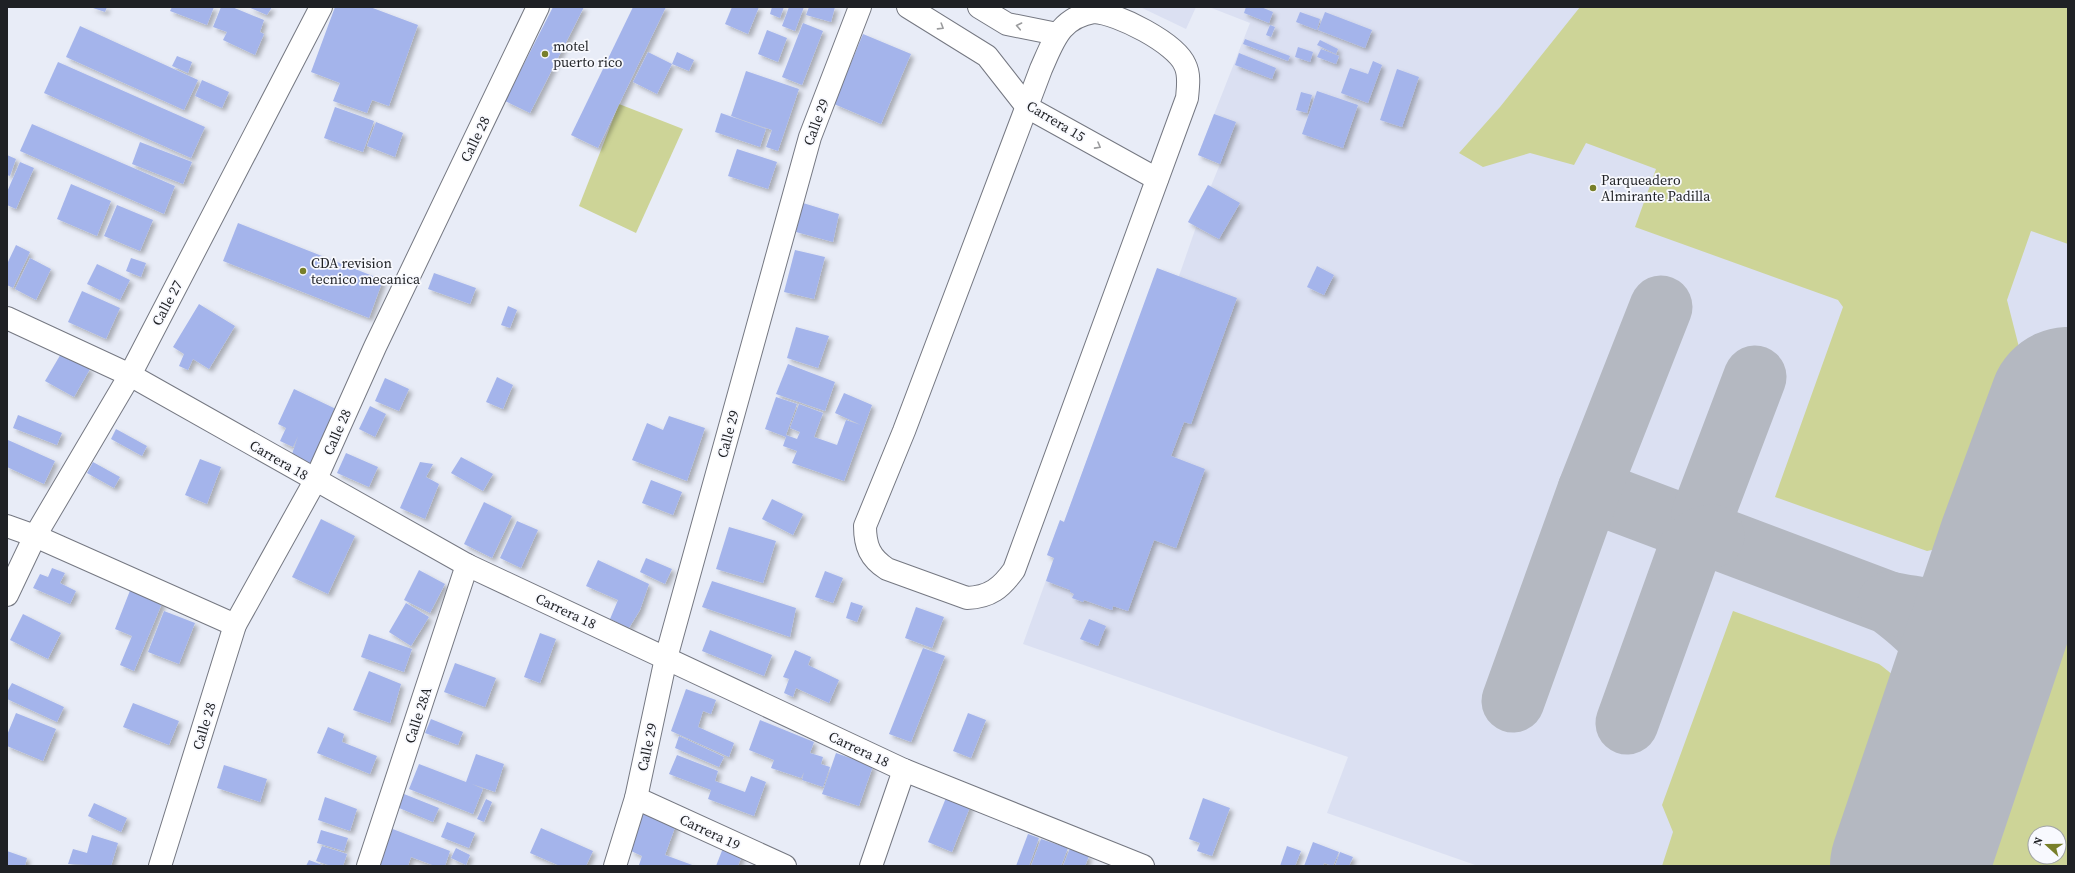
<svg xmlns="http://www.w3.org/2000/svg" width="2075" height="873" font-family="'Source Serif 4',serif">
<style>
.built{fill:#dbe0f2;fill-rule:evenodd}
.green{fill:#cdd497;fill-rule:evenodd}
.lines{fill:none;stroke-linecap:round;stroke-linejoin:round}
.taxiway{stroke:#b4b8c1;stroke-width:63}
.runway{stroke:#b4b8c1;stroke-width:158}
.building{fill:#a4b4eb;filter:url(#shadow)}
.minor-casing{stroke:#757882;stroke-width:24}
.minor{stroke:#fff;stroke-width:22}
.oneway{stroke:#9a9b9d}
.poi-dot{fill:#787f2a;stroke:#f8f9fe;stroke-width:1.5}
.labels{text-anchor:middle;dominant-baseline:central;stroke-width:3.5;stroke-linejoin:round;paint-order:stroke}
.poi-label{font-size:14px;fill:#1f2125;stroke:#f8f9fe;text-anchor:start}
.street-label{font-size:14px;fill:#1f2125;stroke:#f8f9fe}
</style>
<defs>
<filter id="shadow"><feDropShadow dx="3.5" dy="3.5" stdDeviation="2" flood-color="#0004"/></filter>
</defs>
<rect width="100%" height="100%" fill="#e8ecf7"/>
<!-- built -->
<g class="built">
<polygon points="1140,7 1196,7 1186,29"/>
<path d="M1209,7h859v859h-590l-151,-53 21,-56 -325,-113 31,-86 -7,-3 13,-35 4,2 27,-73 88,-173 17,-49 -8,-5 20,-37 3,1 9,-22 -22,-9 52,-132zM2035,833h24v24h-24z"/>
</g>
<!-- green -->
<g class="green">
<polygon points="1580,7 2068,7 2068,244 2031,231 2007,300 2023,363 1962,534 1947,547 1927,551 1775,497 1843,307 1838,300 1635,227 1656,169 1586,143 1574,165 1530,153 1483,167 1459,153 1500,107"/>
<polygon points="619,104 683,129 636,233 579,206"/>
<path d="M2068,557v309h-108zM2035,833h24v24h-24z"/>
<path d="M1733,611l146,53c19,14 25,21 25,45l-55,157h-187l11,-34 -11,-27z"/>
</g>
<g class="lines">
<!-- taxiway -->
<g class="taxiway">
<path d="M1589,490l300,113c50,37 63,57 69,119"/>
<polyline points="1713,536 1704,524 1703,514 1755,377"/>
<path d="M1889,603c36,7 78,16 104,-18 9,-12 16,-27 24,-40"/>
<polyline points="1513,701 1589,490 1661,307"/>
<path d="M1627,723l62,-172c6,-10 12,-14 24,-15"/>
</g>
<!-- runway -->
<polyline class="runway" points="1909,866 2017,545 2068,406"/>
</g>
<!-- building -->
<g class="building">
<polygon points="90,7 107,7 105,12"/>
<polygon points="172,7 214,7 207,25 170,11"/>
<polygon points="221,7 232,7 264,20 260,32 264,34 255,55 223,40 227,32 213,27"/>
<polygon points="248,7 272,7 267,15"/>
<polygon points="335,7 370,7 418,25 389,106 372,100 367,113 333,101 340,83 311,72"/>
<polygon points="553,7 584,7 530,113 505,101"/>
<polygon points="633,7 666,7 598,148 571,135"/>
<polygon points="732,7 759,7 748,34 725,24"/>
<polygon points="772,7 784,7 780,18 770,14"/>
<polygon points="789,7 804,7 795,31 782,26"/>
<polygon points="809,7 835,7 831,22 806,15"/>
<polygon points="1246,7 1261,7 1273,12 1269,23 1244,13"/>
<polygon points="1300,12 1320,19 1317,30 1296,22"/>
<polygon points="1325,12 1372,30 1365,48 1318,30"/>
<polygon points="803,23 823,31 802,85 782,77"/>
<polygon points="1270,25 1275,27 1271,37 1266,35"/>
<polygon points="80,26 198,80 184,110 66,57"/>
<polygon points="767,30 787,38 778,62 758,54"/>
<polygon points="863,34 911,54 881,124 834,104"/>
<polygon points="1245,39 1290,56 1288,61 1243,44"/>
<polygon points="1320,40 1338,49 1336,54 1317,45"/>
<polygon points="1298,47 1313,52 1310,62 1295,57"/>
<polygon points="1321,49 1339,56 1336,64 1317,57"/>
<polygon points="648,52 672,64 677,52 694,60 689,71 672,64 657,94 633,82"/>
<polygon points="1239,53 1276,68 1272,79 1235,65"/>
<polygon points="177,56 192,62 188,73 172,66"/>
<polygon points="1373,61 1382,65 1368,103 1341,93 1350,68 1368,74"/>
<polygon points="58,62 205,127 191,158 44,93"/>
<polygon points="1397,69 1419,77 1402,127 1380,120"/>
<polygon points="746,71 799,89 778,151 766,147 772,130 731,116"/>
<polygon points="202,80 229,92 222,108 195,96"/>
<polygon points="1317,91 1358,105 1343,148 1302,134"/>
<polygon points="1301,92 1312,95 1307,113 1296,110"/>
<polygon points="335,107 374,121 363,152 324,138"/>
<polygon points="721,113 766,129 760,147 715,132"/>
<polygon points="1214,114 1236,122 1220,164 1198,155"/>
<polygon points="376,122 403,133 395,157 367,146"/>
<polygon points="32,124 175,186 164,214 20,151"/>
<polygon points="140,142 192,162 183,184 132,164"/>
<polygon points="737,149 777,162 768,189 728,176"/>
<polygon points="7,155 16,159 10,176 7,175"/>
<polygon points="20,162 34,168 16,209 7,205 7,192"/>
<polygon points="71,184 111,201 97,236 57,219"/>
<polygon points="1208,185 1240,203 1219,239 1188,222"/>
<polygon points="803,203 839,214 833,242 796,232"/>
<polygon points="117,205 153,220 140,251 104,236"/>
<polygon points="238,223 383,280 369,318 223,261"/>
<polygon points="16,245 30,252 13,288 7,285 7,264"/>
<polygon points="795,250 825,257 814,299 784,292"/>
<polygon points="30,258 51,269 36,300 15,289"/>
<polygon points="131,258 146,263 141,277 126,271"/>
<polygon points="97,264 130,280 120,300 87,284"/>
<polygon points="1317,266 1334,275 1324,295 1307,287"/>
<polygon points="1157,268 1237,298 1191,424 1184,422 1171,456 1205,469 1176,548 1154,540 1128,611 1113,606 1112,610 1084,600 1083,602 1072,598 1074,594 1070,592 1070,590 1046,581 1054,558 1047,555 1060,520 1064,522"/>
<polygon points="434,273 476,288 470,304 428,289"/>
<polygon points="82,291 120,308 106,339 68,322"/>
<polygon points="199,304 235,326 209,369 193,359 188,370 179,366 184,354 173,347"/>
<polygon points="508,306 517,310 510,328 501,325"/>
<polygon points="796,327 829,336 818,368 787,358"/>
<polygon points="62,352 90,369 74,397 45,381"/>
<polygon points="788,364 835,382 825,411 776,394"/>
<polygon points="497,377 513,385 503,409 486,402"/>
<polygon points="385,378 409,389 399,411 375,401"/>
<polygon points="294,389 338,410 312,468 290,460 298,436 293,447 280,441 286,428 278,424"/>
<polygon points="844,393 872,405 844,481 792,463 797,451 783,446 786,437 765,429 776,397 797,404 786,435 797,439 800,432 790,428 799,404 823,413 814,437 837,445 846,420 861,425 835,413"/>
<polygon points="370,406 386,414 375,437 359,429"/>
<polygon points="18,415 62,433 57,445 13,428"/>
<polygon points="669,416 705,428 687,481 632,460 647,423 663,430"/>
<polygon points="116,429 147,446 142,456 111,439"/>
<polygon points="8,440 55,461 44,484 7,467"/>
<polygon points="346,453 378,467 369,487 337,473"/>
<polygon points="461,457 493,474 483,491 451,473"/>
<polygon points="200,459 221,467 207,504 185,495"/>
<polygon points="93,462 120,477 114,488 87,473"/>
<polygon points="420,462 433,464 426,477 439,484 425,519 400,508"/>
<polygon points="651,480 682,492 673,515 642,503"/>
<polygon points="772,499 803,514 793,535 762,519"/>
<polygon points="484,502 512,516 492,558 464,544"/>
<polygon points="321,519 355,536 328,594 292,577"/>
<polygon points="517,521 538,530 521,568 500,558"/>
<polygon points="729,527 776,541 763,583 716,569"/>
<polygon points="646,558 672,569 665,584 640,572"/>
<polygon points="598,560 649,584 640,610 629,628 610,619 618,600 586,586"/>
<polygon points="52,568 65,573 60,583 76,591 70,604 33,588 40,574 48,577"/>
<polygon points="419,570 445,584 430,613 404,600"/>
<polygon points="825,571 843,578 833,603 815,597"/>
<polygon points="712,581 796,608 790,637 702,607"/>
<polygon points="131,588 163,601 134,671 120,665 132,636 115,629"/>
<polygon points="851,602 863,606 857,622 846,618"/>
<polygon points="406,603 429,617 411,646 389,632"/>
<polygon points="916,607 944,617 932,648 905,638"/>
<polygon points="164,611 195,623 179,664 148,652"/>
<polygon points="23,614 61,633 48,659 10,640"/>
<polygon points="1089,619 1106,626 1098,646 1080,639"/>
<polygon points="710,630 772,655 764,676 702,651"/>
<polygon points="540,633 556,639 540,683 524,677"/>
<polygon points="369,634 412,649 404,672 361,657"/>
<polygon points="923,648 945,656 911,742 889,734"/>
<polygon points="795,650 811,657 808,665 839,680 829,703 796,688 793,697 784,693 789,679 783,677"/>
<polygon points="455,663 496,678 485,707 444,692"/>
<polygon points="369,671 401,684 390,723 353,710"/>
<polygon points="12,683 64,707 57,722 7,699 7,692"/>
<polygon points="686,689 716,700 711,714 703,711 698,727 734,743 729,757 671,731"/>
<polygon points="133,703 179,721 169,745 123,727"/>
<polygon points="16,713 56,729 43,761 7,746 7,735"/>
<polygon points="968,713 986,720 971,758 953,751"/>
<polygon points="431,719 463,732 458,745 425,733"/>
<polygon points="760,720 814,742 810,753 823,757 821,764 830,767 823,787 802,780 804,772 801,778 771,768 774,760 749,750"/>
<polygon points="328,727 344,734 342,742 377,756 370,774 317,753"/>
<polygon points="679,736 724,757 719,767 675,748"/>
<polygon points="836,753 873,766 859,806 822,794"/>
<polygon points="476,754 504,764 495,792 472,784 483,789 473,814 409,789 419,764 466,782"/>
<polygon points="677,755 718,771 715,781 745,792 751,776 766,782 754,816 708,799 711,790 669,774"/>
<polygon points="224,765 267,779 260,802 217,788"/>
<polygon points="948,793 972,802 952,852 928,842"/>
<polygon points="404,794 439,808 433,822 399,808"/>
<polygon points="325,797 357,809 350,831 318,820"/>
<polygon points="1203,798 1230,808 1212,856 1197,851 1200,843 1189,839"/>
<polygon points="486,799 492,802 484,822 477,819"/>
<polygon points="94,803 127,818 121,832 88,816"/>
<polygon points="645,809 677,822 665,855 695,866 639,865 642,856 631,851 635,832"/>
<polygon points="447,822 475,833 469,848 441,837"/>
<polygon points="390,828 450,851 445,866 435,866 411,857 408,866 376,866"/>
<polygon points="541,828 593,851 586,866 560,866 530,853"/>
<polygon points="321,830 348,838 344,851 317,843"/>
<polygon points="1028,834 1039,838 1029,866 1016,866"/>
<polygon points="92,835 118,843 111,866 68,864 73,849 87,853"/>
<polygon points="1041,839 1068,848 1061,866 1031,866"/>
<polygon points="1313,842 1339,852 1333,866 1324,863 1323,866 1304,866"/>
<polygon points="725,843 744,850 738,866 716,866"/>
<polygon points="322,846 347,854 343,866 331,866 316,861"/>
<polygon points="1287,846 1301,851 1295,866 1280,866"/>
<polygon points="456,848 470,855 466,865 451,858"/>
<polygon points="1070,848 1089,856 1085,866 1063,866"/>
<polygon points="7,851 27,858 25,866 7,866"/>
<polygon points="1340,852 1353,857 1349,866 1335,866"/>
<polygon points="309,860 325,866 306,866"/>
</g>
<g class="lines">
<defs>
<g id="minor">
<polyline points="908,7 987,56 1027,107 1157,179"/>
<polyline points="979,7 1007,24 1057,34"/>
<path d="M1094,12c23,1 82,31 91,53 5,10 3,22 2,33l-173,472c-13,18 -24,27 -47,28l-80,-29c-17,-11 -22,-23 -22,-43l39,-95 137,-362c13,-29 19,-51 53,-57z"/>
<polyline points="7,318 130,375 467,565 904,770 1143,866"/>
<polyline points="7,526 35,536 235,625"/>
<polyline points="7,595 35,536 130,375 321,7"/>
<polyline points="636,798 785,866"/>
<polyline points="160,866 235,625 315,481 375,347 538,7"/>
<polyline points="368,866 467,565"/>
<polyline points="615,866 636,798 666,658 810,137 860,7"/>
<polyline points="871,866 904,770"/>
</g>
</defs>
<!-- minor casing -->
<use href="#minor" class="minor-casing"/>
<!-- minor -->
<use href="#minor" class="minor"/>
</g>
<!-- one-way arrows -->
<defs><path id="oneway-chevron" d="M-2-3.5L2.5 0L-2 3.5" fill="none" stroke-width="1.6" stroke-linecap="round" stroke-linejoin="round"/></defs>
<g class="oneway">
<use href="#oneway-chevron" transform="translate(1019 26) rotate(-168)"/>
<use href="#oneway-chevron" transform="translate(941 27) rotate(32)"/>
<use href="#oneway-chevron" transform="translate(1098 146) rotate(29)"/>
</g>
<!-- markers -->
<g class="poi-dot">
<circle cx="545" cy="54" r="4"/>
<circle cx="1593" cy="188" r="4"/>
<circle cx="303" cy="271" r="4"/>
</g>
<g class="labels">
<!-- poi labels -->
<g class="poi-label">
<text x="553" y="46">motel<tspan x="553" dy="16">puerto rico</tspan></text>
<text x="1601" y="180">Parqueadero<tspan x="1601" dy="16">Almirante Padilla</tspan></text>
<text x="311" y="263">CDA revision<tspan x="311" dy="16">tecnico mecanica</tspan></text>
</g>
<!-- street labels -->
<g class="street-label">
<text transform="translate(1056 121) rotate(31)">Carrera 15</text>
<text transform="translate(816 122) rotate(-70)">Calle 29</text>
<text transform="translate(475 139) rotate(-64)">Calle 28</text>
<text transform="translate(167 303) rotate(-62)">Calle 27</text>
<text transform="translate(337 432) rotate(-66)">Calle 28</text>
<text transform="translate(728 434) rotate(-75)">Calle 29</text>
<text transform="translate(279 460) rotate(30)">Carrera 18</text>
<text transform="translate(566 611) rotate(25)">Carrera 18</text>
<text transform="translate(418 715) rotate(-72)">Calle 28A</text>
<text transform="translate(204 726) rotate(-73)">Calle 28</text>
<text transform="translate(647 747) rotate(-78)">Calle 29</text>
<text transform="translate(859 749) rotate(25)">Carrera 18</text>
<text transform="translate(710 832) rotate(25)">Carrera 19</text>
</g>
</g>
<!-- border -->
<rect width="2075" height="873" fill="none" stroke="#1f2125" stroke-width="16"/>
<!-- north arrow -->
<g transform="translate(2047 845) rotate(291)"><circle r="19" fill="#f8f9fe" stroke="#a1a3a7"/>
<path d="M0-3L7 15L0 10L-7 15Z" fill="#787f2a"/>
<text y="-6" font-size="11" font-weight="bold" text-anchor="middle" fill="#1f2125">N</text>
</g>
</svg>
